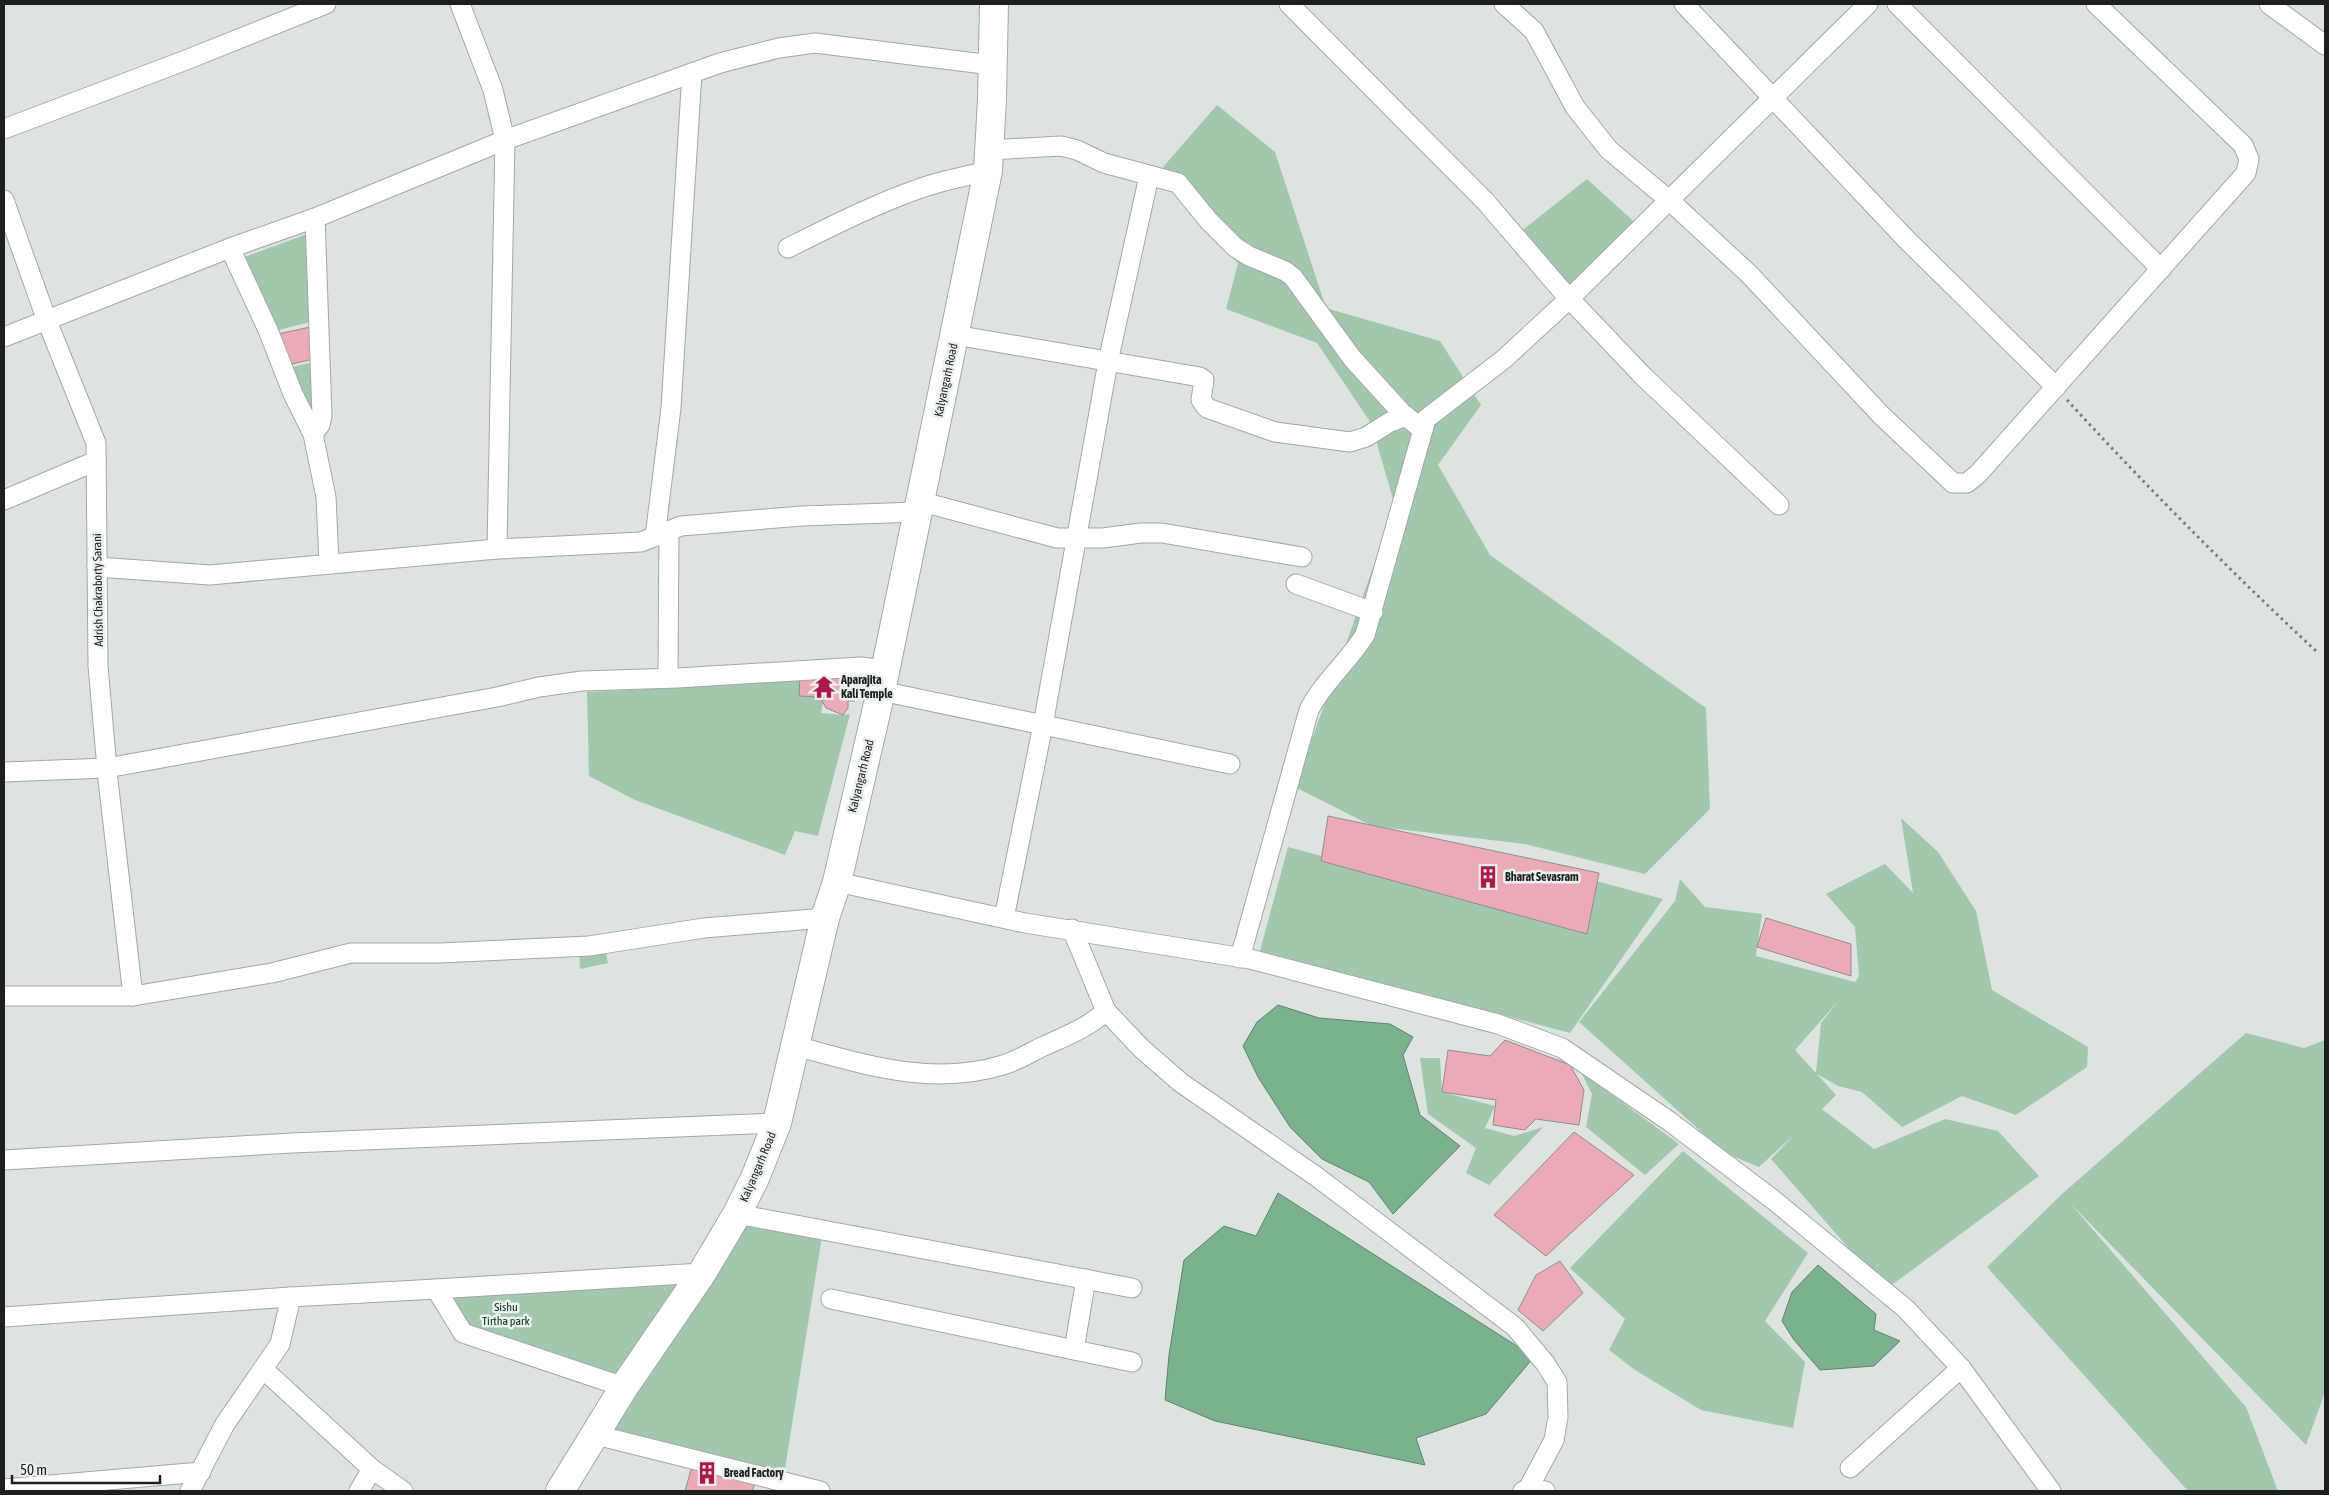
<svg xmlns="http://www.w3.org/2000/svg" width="2329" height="1495" font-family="'Asap Condensed',sans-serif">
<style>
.green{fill:#a2c7ae;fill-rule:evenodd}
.water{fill:#7cb18f;stroke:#5f856d}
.building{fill:#eaabb6;stroke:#948c8d}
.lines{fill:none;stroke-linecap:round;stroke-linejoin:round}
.street-casing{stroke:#a2a8a4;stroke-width:21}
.secondary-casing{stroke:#a2a8a4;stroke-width:30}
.path{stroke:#787d79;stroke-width:3;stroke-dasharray:2.5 4;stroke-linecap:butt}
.street{stroke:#fff;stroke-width:19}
.secondary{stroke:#fff;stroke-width:28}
.labels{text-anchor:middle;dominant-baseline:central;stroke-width:5;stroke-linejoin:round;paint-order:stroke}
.street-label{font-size:12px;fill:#1c1f1d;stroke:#ebf1ed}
.poi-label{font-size:12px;font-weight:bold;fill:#1c1f1d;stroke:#ebf1ed;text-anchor:start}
.park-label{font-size:12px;fill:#08341d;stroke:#ebf1ed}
</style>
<rect width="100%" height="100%" fill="#dde4df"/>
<!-- green -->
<g class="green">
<polygon points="1217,105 1275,152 1326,308 1440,341 1481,405 1438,465 1490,555 1706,708 1710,809 1645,874 1525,844 1372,826 1295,787 1395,506 1371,423 1317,343 1226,309 1238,263 1197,223 1163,167"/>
<polygon points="1587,179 1641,228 1569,299 1515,236"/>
<polygon points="313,232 314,321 271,332 242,258"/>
<polygon points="314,362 315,421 288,368"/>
<polygon points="854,669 855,702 823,702 821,713 843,715 850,714 818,836 795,831 785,855 635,800 589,776 587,692 709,686"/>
<path d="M1901,818l37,34 38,59 16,79 96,57 -1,20 -71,48 -54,-19 -60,31 -40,-35 -24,-6 -21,-12 19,21 -14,14 52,40 71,-30 53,12 41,45 -154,114 -114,-131 25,-26 -37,34 -34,-14 -146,-131 96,-121 5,-22 25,28 57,7 -6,42 99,26 4,-6 -4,-49 -29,-33 59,-30 28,29zM1840,999l-19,24 -5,50 -21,-23z"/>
<polygon points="1288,847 1584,926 1596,881 1663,899 1570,1033 1260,951"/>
<polygon points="605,949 608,963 580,969 579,952"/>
<polygon points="2246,1033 2304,1048 2325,1040 2325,1392 2306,1445 2070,1203 2246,1407 2278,1491 2188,1491 1987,1267 2062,1194"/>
<polygon points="1420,1058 1440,1058 1442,1092 1495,1106 1485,1128 1514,1136 1543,1127 1489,1185 1466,1173 1476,1148 1428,1114"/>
<polygon points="1581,1072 1679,1144 1645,1175 1586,1127 1592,1094"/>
<polygon points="1683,1151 1808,1253 1765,1321 1805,1362 1793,1428 1701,1410 1635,1370 1609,1350 1625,1319 1570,1268"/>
<polygon points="737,1214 823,1230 784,1475 596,1435 631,1380 468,1330 445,1295 695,1280"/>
</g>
<!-- water -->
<g class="water">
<polygon points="1278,1005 1319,1018 1390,1024 1413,1037 1403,1055 1420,1115 1460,1146 1393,1214 1369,1182 1322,1159 1290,1127 1258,1077 1243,1046 1257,1022"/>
<polygon points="1278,1193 1534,1357 1486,1414 1416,1438 1425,1465 1215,1421 1165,1400 1169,1355 1184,1260 1224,1226 1256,1236"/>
<polygon points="1818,1265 1876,1314 1874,1330 1900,1341 1874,1366 1820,1370 1794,1340 1782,1321 1792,1292"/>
</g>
<!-- building -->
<g class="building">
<polygon points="315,326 318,358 283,366 273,335"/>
<polygon points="848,671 848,708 843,715 826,708 820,697 799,696 800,677"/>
<polygon points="1328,816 1599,873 1587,934 1321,861"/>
<polygon points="1766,918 1851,944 1851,976 1757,947"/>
<polygon points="1505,1040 1570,1065 1584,1090 1579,1125 1536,1119 1525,1130 1493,1125 1496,1100 1442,1092 1448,1050 1490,1056"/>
<polygon points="1574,1132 1634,1175 1546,1256 1494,1215"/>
<polygon points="1560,1261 1583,1293 1543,1331 1518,1310 1536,1275"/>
<polygon points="692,1466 756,1481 752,1491 685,1491"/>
</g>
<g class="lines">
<defs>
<g id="street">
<polyline points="460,4 493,90 505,140 497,549"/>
<polyline points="1289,4 1485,201 1564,293 1643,376 1779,505"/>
<polyline points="1504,4 1534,31 1575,107 1609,150 1669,200 1749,274 1881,415 1953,483 1967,483 1978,474 2246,173 2249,159 2243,145 2096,4"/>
<polyline points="1684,4 1905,238 2056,387"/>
<polyline points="1897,4 2161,269"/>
<polyline points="2269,4 2325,45"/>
<polyline points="4,129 186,60 326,4"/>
<polyline points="989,150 1061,146 1077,150 1104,163 1178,183 1208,220 1235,247 1249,256 1285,271 1293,277 1352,358 1402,413 1423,430"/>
<polyline points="4,200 47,321 96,443 98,666 108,780 133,996"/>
<polyline points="230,248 268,330 293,394 313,434 326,497 329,563"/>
<path d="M788,248c44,-22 89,-45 136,-61 21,-7 43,-11 64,-16"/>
<polyline points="955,335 1200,377 1204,380 1201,400 1207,408 1275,432 1350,442 1366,437 1390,422 1406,416"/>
<polyline points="4,337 230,248 315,218 505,140 720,63 779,48 815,43 992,65"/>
<polyline points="313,434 320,425 322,416 315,218"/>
<polyline points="4,500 96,461"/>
<polyline points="919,501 1057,538 1103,538 1141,533 1162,533 1302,557"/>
<polyline points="655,537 671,408 692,73"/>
<polyline points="97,567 210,575 497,549 641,542 681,526 802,516 917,512"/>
<polyline points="1296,584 1373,612"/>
<polyline points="668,678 669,531"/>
<polyline points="881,691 1230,764"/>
<polyline points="4,772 107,768 497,697 539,687 582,681 677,678 861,667 885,670"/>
<polyline points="837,882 1025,923 1250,959 1498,1024 1562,1048 1669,1121 1776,1202 1906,1309 1961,1368 2051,1491"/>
<polyline points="1004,918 1043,725 1108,362 1149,176"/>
<polyline points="1072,929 1106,1011 1141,1048 1180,1082 1317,1177 1515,1327 1545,1363 1557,1382 1558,1417 1554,1440 1528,1489"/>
<path d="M1240,958l69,-248c14,-28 39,-48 56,-75l61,-216 78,-60 65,-60 299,-295"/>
<polyline points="4,996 133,996 272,973 351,953 440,953 589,946 704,928 825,918"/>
<path d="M795,1046c69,18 136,41 208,19 14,-4 28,-13 41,-19 22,-10 45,-19 62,-35"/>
<polyline points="4,1160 292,1143 777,1123"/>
<polyline points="737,1214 1132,1288"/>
<polyline points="831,1299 1132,1362"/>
<polyline points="4,1317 291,1297"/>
<polyline points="1074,1350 1086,1279"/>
<polyline points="263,1369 372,1469 403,1491"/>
<polyline points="624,1387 463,1333 436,1289 702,1273"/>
<polyline points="596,1435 820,1491"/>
<polyline points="1850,1468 1961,1368"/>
<polyline points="4,1489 201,1472"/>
<polyline points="190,1491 225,1424 280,1344 291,1297 436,1289"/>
<polyline points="359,1491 372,1469"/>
<polyline points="1523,1491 1528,1489 1545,1491"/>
</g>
<polyline id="secondary" points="560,1491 624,1387 702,1273 737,1214 755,1178 777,1123 825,918 837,882 881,691 988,171 992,99 994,4"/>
</defs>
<!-- street casing -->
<use href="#street" class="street-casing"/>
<!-- secondary casing -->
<use href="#secondary" class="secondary-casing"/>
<!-- path -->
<path class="path" d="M2067,400c80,87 163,171 249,251"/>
<!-- street -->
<use href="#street" class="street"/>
<!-- secondary -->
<use href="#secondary" class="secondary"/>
</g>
<!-- icons -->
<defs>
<symbol id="temple-bare" viewBox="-9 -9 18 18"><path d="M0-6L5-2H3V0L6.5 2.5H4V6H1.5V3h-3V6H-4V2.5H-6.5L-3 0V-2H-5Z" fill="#ac1a4d" stroke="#ebf1ed" stroke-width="2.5" paint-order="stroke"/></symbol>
<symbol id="building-bare" viewBox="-9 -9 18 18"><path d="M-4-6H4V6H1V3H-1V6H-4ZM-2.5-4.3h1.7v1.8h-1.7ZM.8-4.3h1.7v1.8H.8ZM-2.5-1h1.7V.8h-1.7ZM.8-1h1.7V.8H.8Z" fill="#ac1a4d" stroke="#ebf1ed" stroke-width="2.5" paint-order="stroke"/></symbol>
</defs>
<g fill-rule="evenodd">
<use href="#temple-bare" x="808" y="671" width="32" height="32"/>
<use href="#building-bare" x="1472" y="861" width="32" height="32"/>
<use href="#building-bare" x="691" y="1457" width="32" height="32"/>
</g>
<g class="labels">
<!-- street labels -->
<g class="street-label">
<text transform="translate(946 380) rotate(-78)">Kalyangarh Road</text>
<text transform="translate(98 590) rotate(-91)">Adrish Chakraborty Sarani</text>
<text transform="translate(861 776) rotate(-76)">Kalyangarh Road</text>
<text transform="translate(758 1167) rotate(-67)">Kalyangarh Road</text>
</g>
<!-- poi labels -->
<g class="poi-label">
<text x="841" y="680">Aparajita<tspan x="841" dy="14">Kali Temple</tspan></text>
<text x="1505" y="877">Bharat Sevasram</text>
<text x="724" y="1473">Bread Factory</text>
</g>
<!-- park labels -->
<g class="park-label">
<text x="506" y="1307">Sishu<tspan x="506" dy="14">Tirtha park</tspan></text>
</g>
</g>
<!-- border -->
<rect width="2329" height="1495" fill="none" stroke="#1c1f1d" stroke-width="10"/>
<!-- scale -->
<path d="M12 1475v8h148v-8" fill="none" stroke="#1c1f1d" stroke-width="2.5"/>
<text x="20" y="1475" font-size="15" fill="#1c1f1d" stroke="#ebf1ed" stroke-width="4" paint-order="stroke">50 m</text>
</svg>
